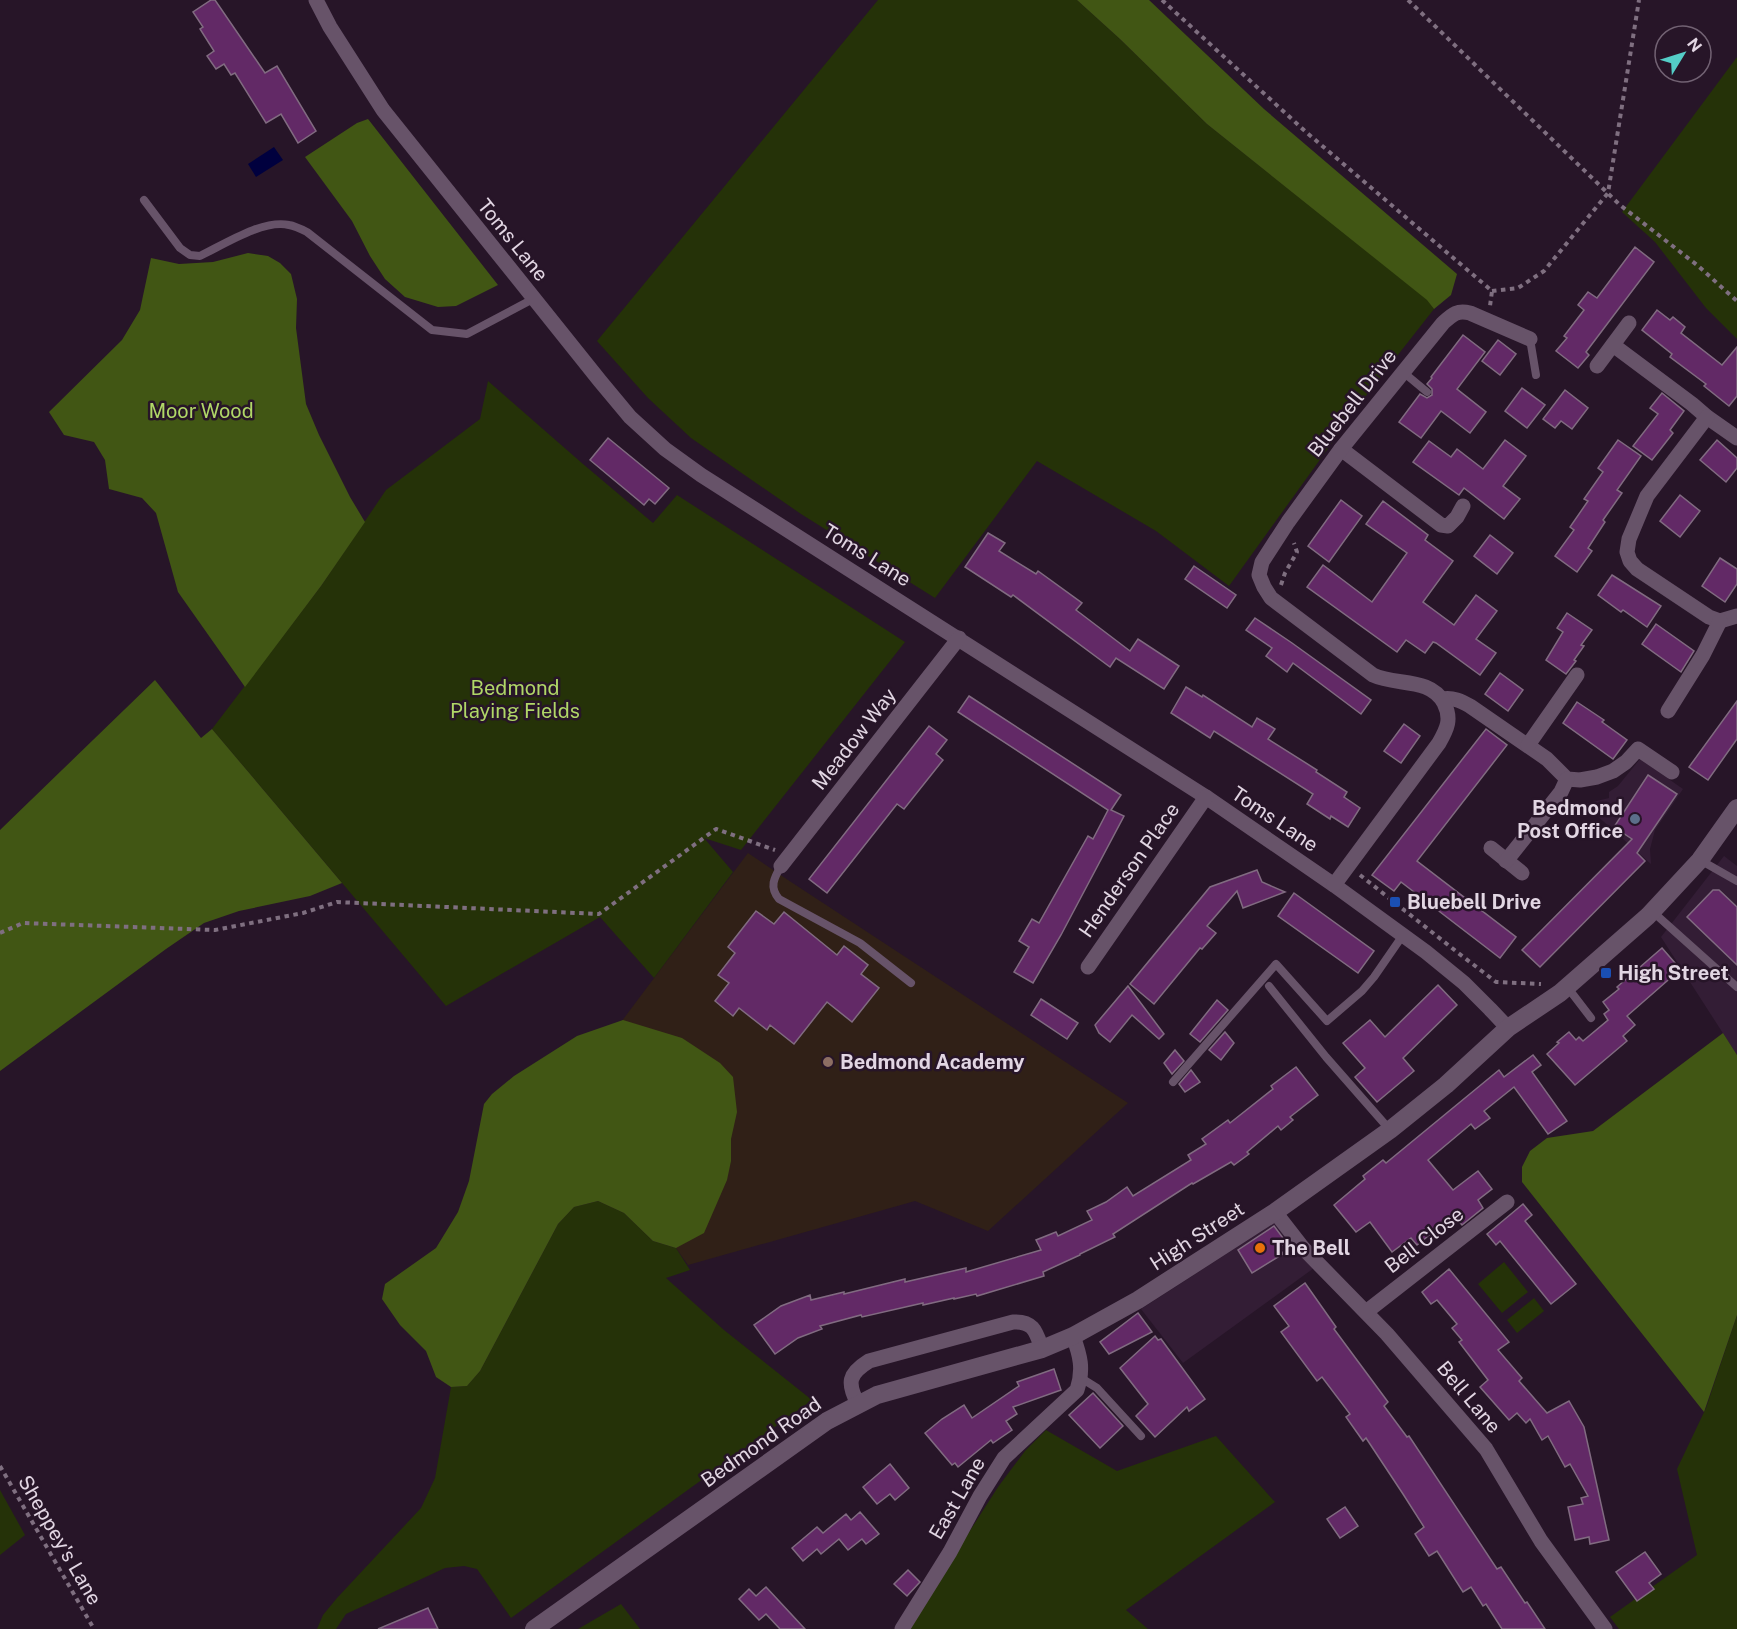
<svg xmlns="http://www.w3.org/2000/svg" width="1737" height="1629" font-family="'Public Sans',sans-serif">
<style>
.built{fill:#331d35}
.education{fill:#302017}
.green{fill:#253208}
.forest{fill:#415614}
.water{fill:#00003e}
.building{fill:#622966;stroke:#816b81;stroke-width:1.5}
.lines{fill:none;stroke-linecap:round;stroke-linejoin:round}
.path{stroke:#7f6f80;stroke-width:4;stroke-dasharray:4.5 4.5;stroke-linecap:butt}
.lane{stroke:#675369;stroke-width:8}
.street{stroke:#675369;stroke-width:15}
.secondary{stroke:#675369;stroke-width:18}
.service-dot{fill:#5c6f8a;stroke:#271528;stroke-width:2}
.transit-dot{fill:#1a4fb4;stroke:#271528;stroke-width:2}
.education-dot{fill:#8d6e63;stroke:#271528;stroke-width:2}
.food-dot{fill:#e8710a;stroke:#271528;stroke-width:2}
.labels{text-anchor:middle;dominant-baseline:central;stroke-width:5;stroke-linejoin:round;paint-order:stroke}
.street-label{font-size:20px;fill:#e2d6e3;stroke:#271528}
.park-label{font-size:20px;fill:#b0d767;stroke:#271528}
.poi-label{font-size:20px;font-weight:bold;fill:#e2d6e3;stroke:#271528;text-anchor:start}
</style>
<rect width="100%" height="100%" fill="#271528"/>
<!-- built -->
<g class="built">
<polygon points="1640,759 1683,789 1655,830 1650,849 1651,864 1584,804 1609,798 1609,792 1618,786"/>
<polygon points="1724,856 1737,866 1737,1055 1661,937"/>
<polygon points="1279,1220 1314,1268 1183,1363 1141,1309"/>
</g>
<!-- education -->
<polygon class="education" points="748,853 788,880 1128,1103 988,1231 915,1201 688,1265 676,1248 543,1126"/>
<!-- green -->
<g class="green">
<polygon points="878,0 1077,0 1120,39 1207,124 1428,300 1434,309 1368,393 1229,586 1156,531 1037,461 935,598 801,514 691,438 648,398 597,341"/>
<polygon points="1737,57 1737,339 1706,308 1655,242 1622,212"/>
<polygon points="488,381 583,464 653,523 677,495 905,642 741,850 704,838 733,872 654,978 600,917 446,1006 212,729 321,586 386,490 480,419"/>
<polygon points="598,1201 624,1213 653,1241 676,1248 690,1270 666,1278 724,1330 812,1400 511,1618 477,1569 464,1566 445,1568 346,1614 336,1629 317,1629 323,1615 337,1598 421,1508 435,1478 451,1387 467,1386 480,1371 558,1224 574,1207"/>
<polygon points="1504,1262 1528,1292 1502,1313 1478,1284"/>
<polygon points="1534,1298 1544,1311 1517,1333 1507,1320"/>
<polygon points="1737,1315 1737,1629 1619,1629 1610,1617 1697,1555 1677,1469 1706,1408"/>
<polygon points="1046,1430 1117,1471 1216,1436 1275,1502 1126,1610 1148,1629 907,1629 998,1487 1025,1451"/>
<polygon points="0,1490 25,1535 0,1555"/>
<polygon points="621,1604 640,1629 578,1629"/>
</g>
<!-- forest -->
<g class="forest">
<polygon points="1077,0 1149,0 1264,109 1457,274 1451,295 1434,309 1427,300 1207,124 1120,39"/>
<polygon points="368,119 498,285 456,306 438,307 405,297 385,279 370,256 352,221 305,157 357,123"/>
<polygon points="248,253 268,256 280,263 291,274 297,299 296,328 306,404 319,435 350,497 365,522 321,586 245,687 178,592 156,513 142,498 109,489 105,460 94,442 64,435 49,412 122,340 140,310 151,258 179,264 213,262"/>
<polygon points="155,680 201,738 212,729 342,883 310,896 239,911 204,923 166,949 0,1071 0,830"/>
<polygon points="623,1020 682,1038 720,1063 733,1077 737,1112 731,1139 731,1161 727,1180 704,1233 676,1248 653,1241 624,1213 598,1201 574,1207 558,1224 480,1371 467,1386 451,1387 436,1377 426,1351 400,1325 382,1299 385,1284 436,1248 458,1212 469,1181 484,1104 492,1094 514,1076 577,1036"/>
<polygon points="1723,1033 1737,1055 1737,1315 1704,1412 1522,1182 1522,1167 1530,1151 1547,1138 1593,1131"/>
</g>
<!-- water -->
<polygon class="water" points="274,147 283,160 256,177 248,164"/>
<!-- building -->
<g class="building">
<polygon points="211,0 215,0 265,73 277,66 316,131 298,143 281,114 266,123 235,73 231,75 224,64 216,69 207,56 214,51 200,29 203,27 193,12"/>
<polygon points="1635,247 1654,262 1586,352 1589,355 1578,368 1556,351 1567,338 1564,336 1584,310 1578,305 1588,292 1597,298"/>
<polygon points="1657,310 1670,320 1673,317 1685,327 1681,333 1722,365 1737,347 1737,396 1729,406 1704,386 1706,384 1670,357 1672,354 1642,330"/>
<polygon points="1463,335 1485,352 1457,389 1486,412 1470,433 1441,411 1421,438 1399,422 1420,394 1427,398 1432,395 1432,389 1427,384 1432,378 1431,377"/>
<polygon points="1498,340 1516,354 1500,375 1482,361"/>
<polygon points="1522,388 1545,405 1527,428 1505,411"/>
<polygon points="1565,390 1588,408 1572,429 1561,421 1555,428 1543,419"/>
<polygon points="1662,393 1684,411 1670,430 1673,433 1652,460 1633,446 1658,414 1650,408"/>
<polygon points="608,438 669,488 655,504 649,499 644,505 590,460"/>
<polygon points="1505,440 1526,456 1503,486 1520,499 1504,519 1464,488 1459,495 1413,462 1429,441 1451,457 1457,449 1483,469"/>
<polygon points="1618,440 1641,456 1617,490 1622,493 1603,520 1605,522 1588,548 1592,551 1577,572 1555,556 1574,530 1570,527 1588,501 1584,499 1603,472 1598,468"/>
<polygon points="1717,440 1737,458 1737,468 1726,482 1700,460"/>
<polygon points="1680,495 1700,511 1680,537 1660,521"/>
<polygon points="1341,500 1362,516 1329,562 1308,546"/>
<polygon points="1383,501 1428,535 1425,540 1453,561 1423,602 1454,625 1476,595 1497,611 1476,639 1496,653 1480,675 1436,643 1433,642 1425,653 1406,640 1397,652 1307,587 1323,565 1372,602 1407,553 1366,524"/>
<polygon points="988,533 1005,543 999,551 1036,574 1038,571 1082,603 1076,610 1130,651 1138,639 1179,666 1164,689 1116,658 1110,667 1013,595 1011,597 965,567"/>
<polygon points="1490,535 1513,553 1497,574 1474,556"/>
<polygon points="1720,558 1737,569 1737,584 1725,602 1702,586"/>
<polygon points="1194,566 1236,595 1227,608 1185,579"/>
<polygon points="1612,575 1661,606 1647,627 1623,610 1621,612 1598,595"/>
<polygon points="1567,613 1592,630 1581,645 1584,646 1574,660 1576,661 1566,674 1546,660 1563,632 1557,628"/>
<polygon points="1255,618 1292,643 1371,700 1361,714 1293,663 1287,672 1266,656 1272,648 1246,630"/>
<polygon points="1656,624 1694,651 1681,672 1642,644"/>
<polygon points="1500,673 1523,690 1508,711 1485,694"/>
<polygon points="1186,687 1202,697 1203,695 1252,727 1257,718 1275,729 1268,739 1317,770 1316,772 1347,792 1344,797 1360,808 1348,827 1331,816 1330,819 1307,804 1313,794 1214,731 1210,738 1171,713"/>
<polygon points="969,696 1121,795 1111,810 1124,816 1061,935 1033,983 1014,972 1029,947 1019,941 1032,919 1039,923 1088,836 1093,839 1108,810 958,712"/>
<polygon points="1737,701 1737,739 1708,780 1689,767"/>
<polygon points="1577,702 1604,720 1602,722 1627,740 1613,759 1563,723"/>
<polygon points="1404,724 1420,736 1401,763 1384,751"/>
<polygon points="929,726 947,740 936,754 943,760 904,809 897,804 827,893 809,879"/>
<polygon points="1486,729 1507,745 1417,861 1516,937 1500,958 1401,882 1394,891 1372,875"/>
<polygon points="1648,775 1677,794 1637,853 1645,861 1540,967 1522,950 1632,839 1614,827"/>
<polygon points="1257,870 1262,882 1285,892 1243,908 1237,891 1207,926 1216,933 1202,949 1200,948 1154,1004 1130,984 1210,887"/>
<polygon points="1713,890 1719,890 1737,907 1737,965 1687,917"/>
<polygon points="1294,893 1374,951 1358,973 1278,916"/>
<polygon points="756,911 774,924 784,912 837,955 844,946 868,965 861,974 879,988 852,1022 827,1002 794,1044 770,1025 767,1030 739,1008 733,1016 715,1001 729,983 718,975 735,953 728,947"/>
<polygon points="1662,948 1675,963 1669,968 1675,974 1627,1016 1635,1025 1623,1036 1627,1041 1575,1085 1547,1054 1559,1043 1557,1042 1569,1032 1576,1040 1579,1037 1583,1041 1608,1020 1604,1014 1609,1010 1603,1002 1619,989 1617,987"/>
<polygon points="1438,985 1457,1005 1403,1058 1414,1071 1377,1102 1355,1077 1365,1068 1343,1043 1370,1020 1385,1037"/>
<polygon points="1128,986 1164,1034 1159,1039 1132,1015 1110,1042 1099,1033 1095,1025"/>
<polygon points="1041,999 1078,1023 1067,1039 1031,1015"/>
<polygon points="1217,1000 1228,1010 1200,1042 1190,1034"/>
<polygon points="1225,1032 1234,1043 1221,1060 1209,1050"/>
<polygon points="1175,1050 1184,1061 1172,1074 1164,1063"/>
<polygon points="1533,1055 1541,1065 1532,1072 1567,1121 1548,1134 1514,1087 1484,1111 1490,1118 1475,1129 1471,1124 1428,1160 1453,1190 1478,1171 1492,1189 1478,1200 1483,1208 1462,1225 1455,1217 1447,1224 1446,1222 1417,1245 1411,1238 1392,1252 1370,1222 1356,1232 1334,1205 1365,1179 1363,1176 1383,1160 1386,1163 1499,1070 1504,1077"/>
<polygon points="1296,1067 1318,1095 1290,1117 1293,1120 1281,1130 1278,1126 1247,1152 1249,1154 1234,1165 1231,1162 1193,1184 1192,1183 1113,1234 1115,1237 1080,1254 1080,1255 1043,1272 1044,1276 977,1296 976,1294 954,1299 954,1298 923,1305 923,1303 862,1317 861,1315 820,1326 822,1329 798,1338 775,1354 754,1325 781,1306 810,1295 811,1300 844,1292 844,1294 905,1279 905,1282 966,1268 966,1272 1041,1250 1036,1240 1056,1232 1058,1236 1092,1220 1087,1211 1106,1202 1127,1187 1133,1196 1191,1160 1188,1155 1206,1144 1202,1139 1228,1120 1230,1123 1273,1089 1271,1086"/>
<polygon points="1191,1070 1200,1082 1185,1092 1179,1084"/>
<polygon points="1523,1204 1532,1215 1525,1221 1576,1284 1551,1304 1500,1241 1496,1245 1487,1234"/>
<polygon points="1274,1226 1286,1242 1279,1247 1283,1254 1252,1273 1238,1250"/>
<polygon points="1449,1269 1509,1342 1498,1350 1522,1378 1519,1381 1547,1413 1569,1401 1584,1427 1609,1540 1590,1544 1589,1537 1575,1540 1568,1507 1583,1504 1581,1498 1588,1496 1570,1464 1565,1467 1548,1436 1542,1440 1530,1419 1526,1423 1517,1413 1509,1420 1480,1387 1488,1380 1459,1342 1462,1340 1452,1328 1457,1324 1437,1300 1431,1304 1422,1292"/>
<polygon points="1305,1283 1336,1327 1334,1329 1388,1402 1384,1406 1407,1437 1409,1436 1497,1569 1501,1567 1525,1603 1527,1602 1545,1629 1502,1629 1486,1604 1483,1606 1471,1587 1463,1592 1437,1551 1429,1556 1415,1534 1424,1527 1403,1494 1366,1438 1363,1441 1346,1417 1350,1414 1322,1377 1317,1381 1281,1332 1289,1326 1274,1306"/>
<polygon points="1138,1313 1152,1332 1109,1354 1100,1342"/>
<polygon points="1155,1336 1158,1340 1161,1339 1205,1399 1189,1411 1187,1407 1155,1437 1136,1416 1148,1404 1120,1368"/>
<polygon points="1054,1369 1061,1390 1013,1407 1017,1414 1006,1421 1012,1430 993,1443 991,1440 958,1467 955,1463 952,1465 925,1433 942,1419 964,1405 972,1418 1019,1386 1017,1382"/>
<polygon points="1093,1393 1123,1426 1100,1448 1069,1415"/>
<polygon points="890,1464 909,1488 895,1500 890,1494 877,1504 863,1487"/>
<polygon points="1345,1507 1358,1526 1340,1538 1327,1519"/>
<polygon points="860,1512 879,1534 866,1544 862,1539 848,1550 839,1539 821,1554 817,1549 803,1561 792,1548 817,1527 823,1533 846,1514 851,1520"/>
<polygon points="1645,1552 1661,1574 1649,1583 1654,1589 1637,1601 1616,1572"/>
<polygon points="908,1570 920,1582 907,1596 894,1584"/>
<polygon points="766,1587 805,1629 780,1629 766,1614 759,1620 739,1599 749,1589 756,1596"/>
<polygon points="428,1608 438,1629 378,1629"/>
</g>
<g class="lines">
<!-- path -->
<g class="path">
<polyline points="1162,0 1306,132 1492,291 1490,306"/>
<polyline points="1408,0 1620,205 1697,265 1737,301"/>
<polyline points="1492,291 1518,288 1544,271 1608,193 1639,0"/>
<polyline points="1281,585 1285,573 1297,552 1294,543"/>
<polyline points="1360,875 1457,952 1496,982 1541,984"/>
<polyline points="0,933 23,923 215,930 303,913 337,902 599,914 716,829 775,850"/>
<polyline points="0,1466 94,1629"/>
</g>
<!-- lane -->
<g class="lane">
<path d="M144,200l36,48 10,7 10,1c23,-11 63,-37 89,-31 6,1 12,4 18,7l125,98 35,4 66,-35"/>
<polyline points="1530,339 1536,375"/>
<polyline points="1403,372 1427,392"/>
<polyline points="1700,860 1737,881"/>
<path d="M781,866c-7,12 -12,21 -2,33l81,44 51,40"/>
<polyline points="1653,912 1737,987"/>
<polyline points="1269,986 1326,1057 1390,1130"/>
<polyline points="1568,988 1591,1018"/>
<polyline points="1173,1082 1276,964 1327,1021 1362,991 1374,977 1403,935"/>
<polyline points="1081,1378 1097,1388 1141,1436"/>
</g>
<!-- street -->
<g class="street">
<polyline points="316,0 330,27 383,110 600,381 630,417 665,449 701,475 1206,797 1334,885 1426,952 1464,983 1490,1009 1508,1028"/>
<polyline points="1613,345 1692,404 1707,417 1737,438"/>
<polyline points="1597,366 1629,323"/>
<polyline points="1707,417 1647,496 1629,539 1627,552 1630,561 1637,569 1709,617 1720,621 1737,616"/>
<polyline points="1341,449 1441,525 1448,526 1457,517 1463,506"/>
<path d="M1442,699c11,-2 19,2 28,7l77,53 20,20 13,1 17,-3 16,-6 13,-9 12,-13 34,23"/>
<polyline points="1668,711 1703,655 1720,621"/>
<polyline points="1528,745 1577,675"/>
<polyline points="1491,848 1522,873"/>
<polyline points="1506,861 1561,792 1567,779"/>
<polyline points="781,866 959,638"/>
<path d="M1334,885l105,-142c8,-14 13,-24 5,-40 -14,-26 -48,-17 -71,-28l-102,-77 -7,-11 -5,-12 3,-13 26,-40 53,-73 102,-126c10,-9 14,-13 27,-10l60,26"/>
<polyline points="1088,967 1206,797"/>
<polyline points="1275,1212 1303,1248 1387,1334 1486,1449 1541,1541 1605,1629"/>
<polyline points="1366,1312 1507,1202"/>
<path d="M858,1404c-11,-21 -10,-30 11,-43l144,-39c21,-1 23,10 29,27"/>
<path d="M902,1629l48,-77 30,-56 24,-38 73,-68c7,-21 3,-35 -4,-54"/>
</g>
<!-- secondary -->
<polyline class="secondary" points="534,1629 827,1421 877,1395 1042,1349 1073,1336 1138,1300 1275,1212 1390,1130 1446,1085 1508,1028 1560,993 1648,916 1700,860 1737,808"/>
</g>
<!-- markers -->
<circle class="service-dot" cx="1635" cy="819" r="6"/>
<g class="transit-dot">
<rect x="1389" y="896" width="12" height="12" rx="3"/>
<rect x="1600" y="967" width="12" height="12" rx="3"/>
</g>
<circle class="education-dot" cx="828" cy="1062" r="6"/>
<circle class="food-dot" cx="1260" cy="1248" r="6"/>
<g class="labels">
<!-- street labels -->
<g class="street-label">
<text transform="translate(513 240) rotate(51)">Toms Lane</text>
<text transform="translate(1352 403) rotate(-52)">Bluebell Drive</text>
<text transform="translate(867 555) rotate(32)">Toms Lane</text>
<text transform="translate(854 739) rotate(-52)">Meadow Way</text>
<text transform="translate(1275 819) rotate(34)">Toms Lane</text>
<text transform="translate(1129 870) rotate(-55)">Henderson Place</text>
<text transform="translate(1197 1236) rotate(-33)">High Street</text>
<text transform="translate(1424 1240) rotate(-38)">Bell Close</text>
<text transform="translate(1469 1397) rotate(50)">Bell Lane</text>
<text transform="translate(761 1442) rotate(-35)">Bedmond Road</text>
<text transform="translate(957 1498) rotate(-60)">East Lane</text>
<text transform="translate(60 1540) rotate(60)">Sheppey's Lane</text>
</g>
<!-- park labels -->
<g class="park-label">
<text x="201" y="411">Moor Wood</text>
<text x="515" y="688">Bedmond<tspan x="515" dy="23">Playing Fields</tspan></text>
</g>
<!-- poi labels -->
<g class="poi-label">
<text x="1623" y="808" text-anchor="end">Bedmond<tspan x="1623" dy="23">Post Office</tspan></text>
<text x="1407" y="902">Bluebell Drive</text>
<text x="1618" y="973">High Street</text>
<text x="840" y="1062">Bedmond Academy</text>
<text x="1272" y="1248">The Bell</text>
</g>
</g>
<!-- north arrow -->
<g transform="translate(1683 54) rotate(52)"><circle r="28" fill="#271528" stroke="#726273" stroke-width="1.5"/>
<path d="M0-4.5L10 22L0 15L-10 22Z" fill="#54cdc7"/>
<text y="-9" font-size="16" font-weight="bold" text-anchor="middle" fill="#e2d6e3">N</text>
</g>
</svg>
